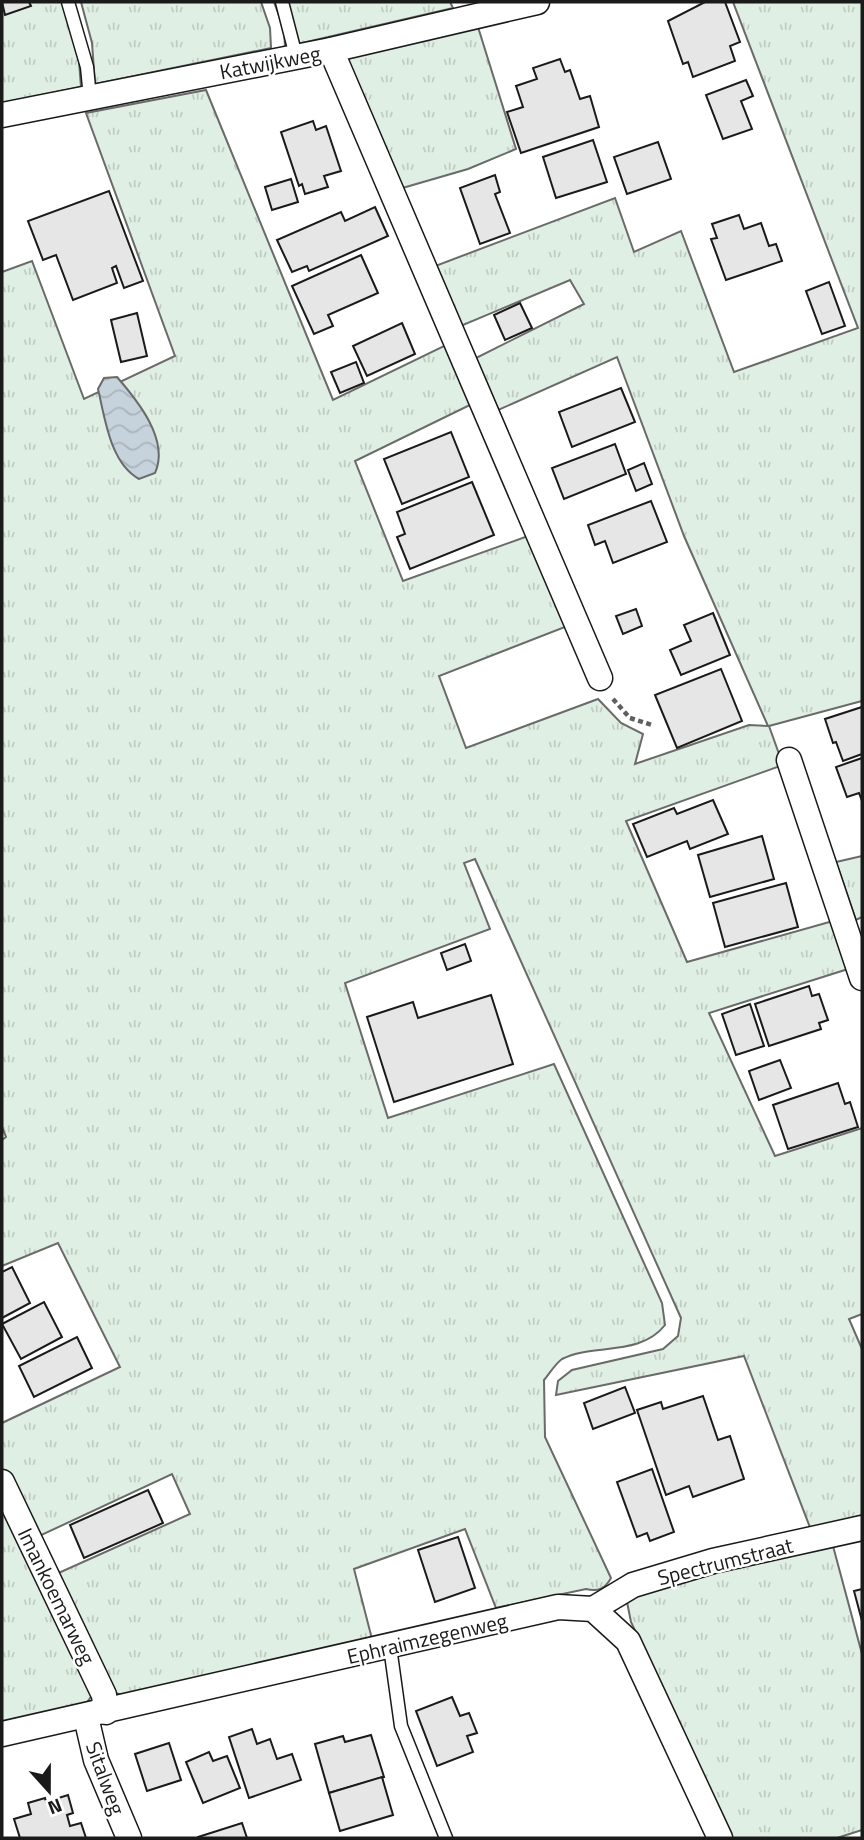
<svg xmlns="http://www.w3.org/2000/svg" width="864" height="1840" font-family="'Titillium Web',sans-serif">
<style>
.grass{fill:url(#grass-tufts);stroke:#6a6a6a;stroke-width:2}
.water{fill:url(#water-waves);stroke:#6a6a6a;stroke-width:2}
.building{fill:#e6e6e6;stroke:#1a1a1a;stroke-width:2}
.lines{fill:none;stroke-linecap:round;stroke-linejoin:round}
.service-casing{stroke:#1a1a1a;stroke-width:15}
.minor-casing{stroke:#1a1a1a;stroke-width:27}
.path{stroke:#5f5f5f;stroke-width:4.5;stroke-dasharray:5 3.5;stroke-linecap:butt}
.service{stroke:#fff;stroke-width:12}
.minor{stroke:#fff;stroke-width:24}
.labels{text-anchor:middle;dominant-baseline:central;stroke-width:5;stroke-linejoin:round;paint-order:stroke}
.street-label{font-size:21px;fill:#1a1a1a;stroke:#fff}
</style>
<defs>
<pattern id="grass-tufts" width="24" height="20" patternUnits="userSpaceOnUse" patternTransform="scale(1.75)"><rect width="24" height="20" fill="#e0efe3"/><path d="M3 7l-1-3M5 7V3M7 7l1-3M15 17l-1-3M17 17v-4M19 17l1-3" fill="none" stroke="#c0ccc2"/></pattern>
<pattern id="water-waves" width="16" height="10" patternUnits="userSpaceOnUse" patternTransform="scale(1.75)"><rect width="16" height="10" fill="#c6d2dc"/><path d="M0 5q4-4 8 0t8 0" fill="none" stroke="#aab4bc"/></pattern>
</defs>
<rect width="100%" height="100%" fill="#fff"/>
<!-- grass -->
<g class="grass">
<polygon points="2,2 64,2 78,49 81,87 2,103"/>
<polygon points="81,2 261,2 270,28 271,48 95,84 92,43"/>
<polygon points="274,2 450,2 453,8 285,47 284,29"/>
<path d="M733,2h129v699l-93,25 14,39 -157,56 61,141 146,-41 15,48 -139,44 66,143 87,-28v186l-13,5 13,30v166l-51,15 -67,-174 -188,39 2,-14 14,-11 91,-21 15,-13 3,-18 -206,-459 -11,4 26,66 -145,54 43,135 166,-54 108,239 3,22c-25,32 -72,18 -103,34 -6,4 -13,15 -18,21l1,57 66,141c-6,11 -13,14 -25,11l-90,19 -31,-79 -111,40 18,70 -245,57 -12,-3 -61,-118 136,-61 -18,-40 -137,64 -33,-70v-45l118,-56 -62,-124 -56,23v-126l4,-3 -4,-10v-855l30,-11 52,138 91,-43 -89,-243 120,-23 127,310 113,-55 26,59 -117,57 48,120 125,-45 37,91 -126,49 27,72 132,-49 23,24 22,11 -8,30 114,-39 19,1 -84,-190 -67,-179 -121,54 -22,-52 110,-55 -14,-24 -114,48 -26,-60 185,-70 19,54 47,-21 53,141 124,-44z"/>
<polygon points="478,27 516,149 468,169 399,189 347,60 353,55"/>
<polygon points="862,856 862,917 856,920 836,862"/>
<polygon points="2,1504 94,1693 84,1706 2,1724"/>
<polygon points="833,1546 862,1654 862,1830 837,1838 731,1838 631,1622 627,1602 651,1588"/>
</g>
<!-- water -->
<path class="water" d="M117,377c20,23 53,63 38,96l-16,6c-29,-16 -34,-61 -41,-90l6,-11z"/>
<!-- building -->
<g class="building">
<polygon points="2,2 29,2 31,6 5,15"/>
<polygon points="705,2 725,2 740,42 730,46 735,61 693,77 688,62 683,64 668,21"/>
<polygon points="560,59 565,72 570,70 580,99 590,96 599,127 521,153 507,112 523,107 516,86 537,79 533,68"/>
<polygon points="746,80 753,96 741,101 752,129 723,139 706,95"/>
<polygon points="313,121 316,130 326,126 341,171 324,176 328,187 305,194 302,184 299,186 281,132"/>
<polygon points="593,140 607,182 556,198 543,157"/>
<polygon points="658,142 671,179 627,194 614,157"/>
<polygon points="495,175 500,192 495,194 510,233 480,244 460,188"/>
<polygon points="291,179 298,202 272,210 265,187"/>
<polygon points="109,191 143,281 124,288 116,266 112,268 117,283 73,300 56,255 43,260 28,221"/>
<polygon points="375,207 388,236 309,271 307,266 292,272 277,240 341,212 345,221"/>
<polygon points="739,215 744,229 761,223 769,246 776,244 782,261 726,280 711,239 717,238 712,224"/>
<polygon points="361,255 378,293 328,315 333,326 314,334 292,286"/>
<polygon points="829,282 845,326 822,334 806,291"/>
<polygon points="520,303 532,328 505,340 494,315"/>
<polygon points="137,313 147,356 121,362 111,320"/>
<polygon points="402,323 415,354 367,376 353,346"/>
<polygon points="356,362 364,383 340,393 331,372"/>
<polygon points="621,388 635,422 572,447 559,412"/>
<polygon points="451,432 469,477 402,504 384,459"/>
<polygon points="615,444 626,474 564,499 552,468"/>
<polygon points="644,463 652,484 636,491 628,470"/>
<polygon points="472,482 494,535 410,569 397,537 405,534 397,512"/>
<polygon points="651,501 667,542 613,563 605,541 595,545 588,525"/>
<polygon points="636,609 642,626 623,634 616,616"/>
<polygon points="713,613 730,655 681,675 670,650 691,641 684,625"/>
<polygon points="721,669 742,721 677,748 655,695"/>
<polygon points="862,707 862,754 843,761 836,742 833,743 825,719"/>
<polygon points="862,758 862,801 859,793 847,797 836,767"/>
<polygon points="713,800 728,834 690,849 687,841 647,857 633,824 674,808 677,814"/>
<polygon points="762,836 774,879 710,897 698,855"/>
<polygon points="786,883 798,927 725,947 713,903"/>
<polygon points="465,944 471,961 447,970 441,953"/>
<polygon points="809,986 812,996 819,994 828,1020 819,1023 821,1029 769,1046 755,1004"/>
<polygon points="491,995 513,1064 394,1102 367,1017 413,1002 418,1018"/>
<polygon points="750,1004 764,1046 736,1055 722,1014"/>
<polygon points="780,1060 791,1088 759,1100 749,1071"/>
<polygon points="838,1083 845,1104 850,1102 858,1127 788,1149 773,1105"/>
<polygon points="12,1267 30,1303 2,1318 2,1272"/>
<polygon points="44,1302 62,1337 21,1359 2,1324"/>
<polygon points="77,1337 92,1368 34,1397 19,1366"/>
<polygon points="625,1387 635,1413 593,1429 584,1403"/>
<polygon points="703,1396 718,1440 730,1436 744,1479 693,1497 689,1486 666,1495 637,1410 661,1402 663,1409"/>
<polygon points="652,1469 674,1532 650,1541 647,1533 637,1537 617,1482"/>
<polygon points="148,1490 163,1523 84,1558 70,1525"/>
<polygon points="458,1537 475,1588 435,1602 418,1550"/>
<polygon points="862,1589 862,1621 854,1591"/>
<polygon points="452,1697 460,1716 469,1713 477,1733 467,1736 473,1752 437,1766 416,1711"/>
<polygon points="252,1729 257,1744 270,1739 277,1759 292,1754 301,1780 249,1798 229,1737"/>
<polygon points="371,1735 384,1777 329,1793 315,1744 343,1736 345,1742"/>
<polygon points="169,1743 181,1780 147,1791 135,1754"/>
<polygon points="209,1752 213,1761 227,1756 240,1788 203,1803 186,1762"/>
<polygon points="382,1777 393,1815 340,1831 329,1793"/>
<polygon points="68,1795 73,1813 67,1815 70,1826 81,1823 86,1838 20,1838 14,1819 31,1814 28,1803 45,1798 46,1802"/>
<polygon points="242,1823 247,1838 198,1838 198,1837"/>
</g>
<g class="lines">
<defs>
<g id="service">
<polyline points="68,2 87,67 90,98"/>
<polyline points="282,2 296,56"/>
<polyline points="390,1647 401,1726 446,1838"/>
</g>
<g id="minor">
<polyline points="331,50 600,678"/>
<polyline points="2,115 331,50 537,2"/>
<polyline points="789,760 862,978"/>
<polyline points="2,1482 104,1695 106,1712"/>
<polyline points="593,1609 633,1585 713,1561 862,1528"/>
<polyline points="86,1717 96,1760 129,1838"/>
<polyline points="2,1734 558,1607 593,1609 628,1641 720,1838"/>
</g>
</defs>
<!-- service casing -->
<use href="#service" class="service-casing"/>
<!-- minor casing -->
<use href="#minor" class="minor-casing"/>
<!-- path -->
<polyline class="path" points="613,699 630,718 652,725"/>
<!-- service -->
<use href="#service" class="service"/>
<!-- minor -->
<use href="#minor" class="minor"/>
</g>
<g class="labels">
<!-- street labels -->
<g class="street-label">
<text transform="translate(270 62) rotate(-11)">Katwijkweg</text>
<text transform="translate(725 1561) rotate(-14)">Spectrumstraat</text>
<text transform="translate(57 1596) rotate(64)">Imankoemarweg</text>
<text transform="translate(427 1638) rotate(-13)">Ephraimzegenweg</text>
<text transform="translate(106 1778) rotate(70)">Sitalweg</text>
</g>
</g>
<!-- border -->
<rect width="864" height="1840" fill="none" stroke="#1a1a1a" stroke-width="7"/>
<!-- north arrow -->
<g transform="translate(49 1791) rotate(159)" stroke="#ffffff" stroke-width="5" paint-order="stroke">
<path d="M0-5L12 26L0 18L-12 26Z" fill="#1a1a1a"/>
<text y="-10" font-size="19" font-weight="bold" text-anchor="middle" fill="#1a1a1a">N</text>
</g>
</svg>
